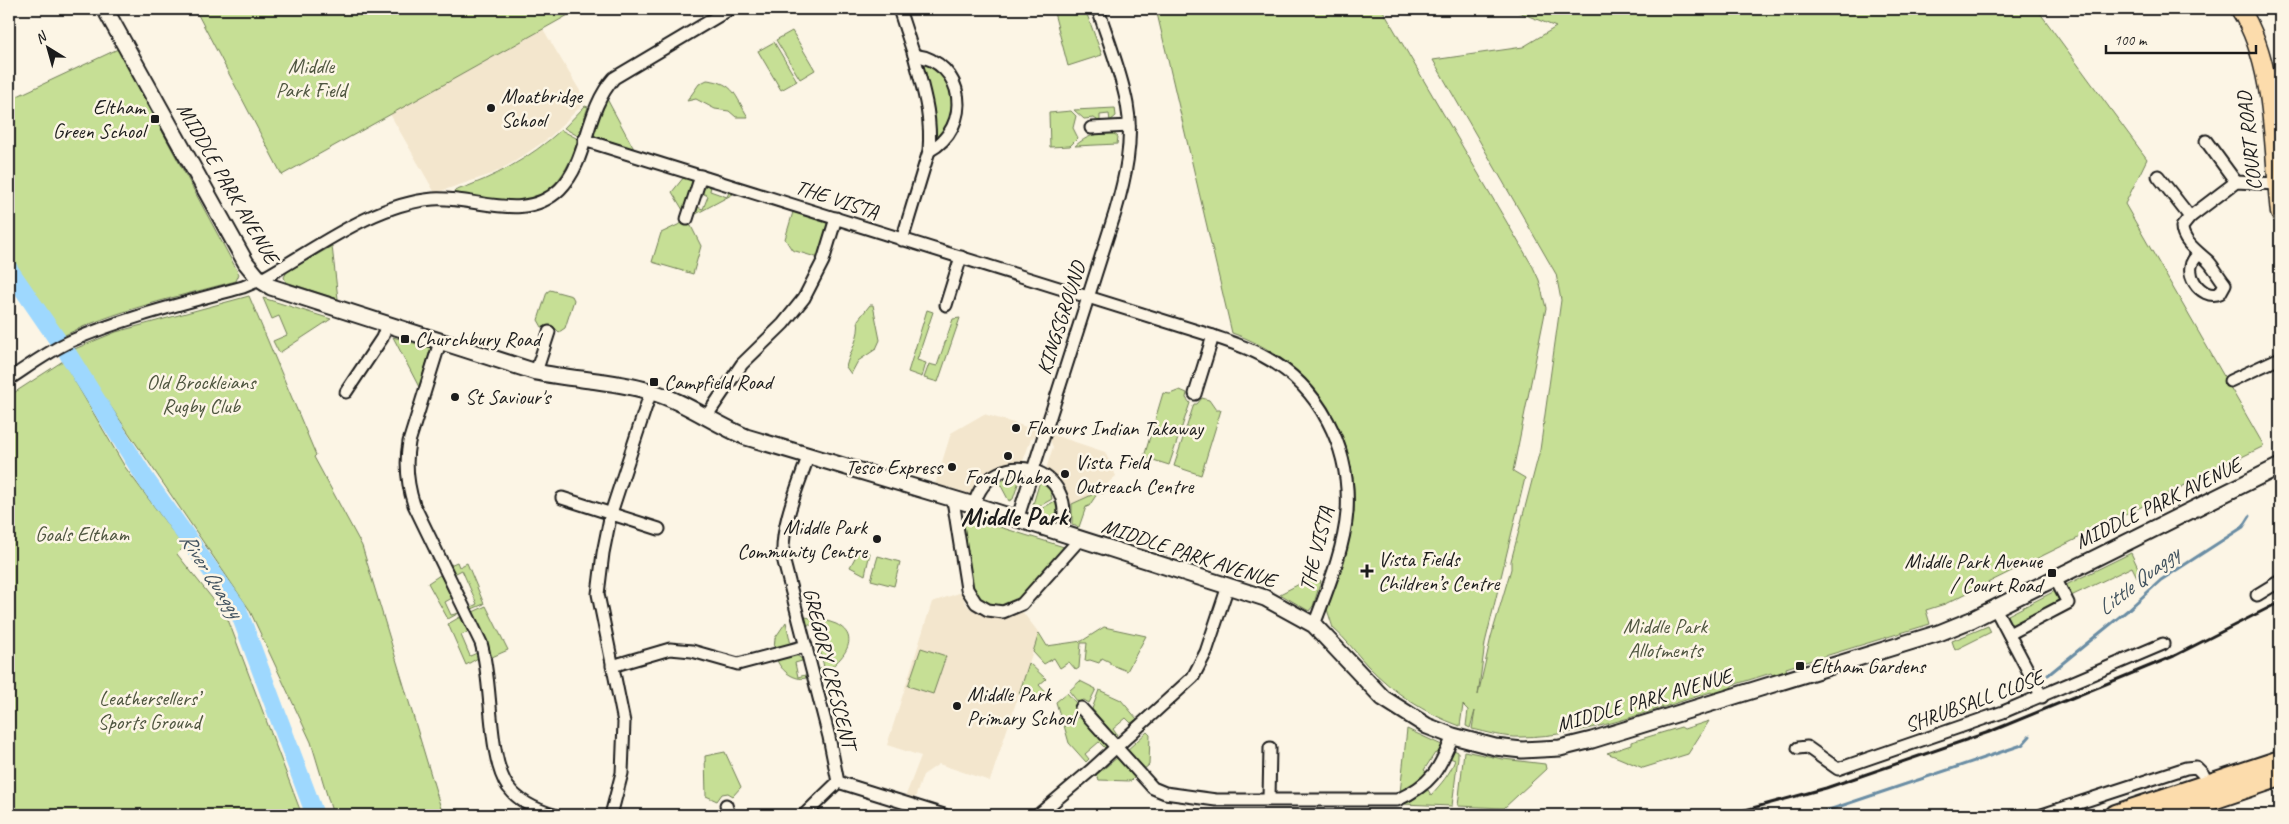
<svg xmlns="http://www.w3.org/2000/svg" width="2289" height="824" font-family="Caveat,sans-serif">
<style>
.built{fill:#f3e6cd}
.green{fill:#c6df95;stroke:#717e58}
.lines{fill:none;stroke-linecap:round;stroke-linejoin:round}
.stream{stroke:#6a8da4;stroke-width:3}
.river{stroke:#9ed8fe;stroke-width:18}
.street-casing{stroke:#1c1c1c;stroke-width:15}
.secondary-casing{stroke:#1c1c1c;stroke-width:19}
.primary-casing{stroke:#1c1c1c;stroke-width:21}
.highway-casing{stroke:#1c1c1c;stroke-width:24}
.street{stroke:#fcf5e5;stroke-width:11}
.secondary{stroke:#fcf5e5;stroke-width:15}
.primary{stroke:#fcdcac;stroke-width:18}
.highway{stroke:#fcdcac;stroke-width:20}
.rail{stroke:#1c1c1c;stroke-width:3}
.poi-dot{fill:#1c1c1c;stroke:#fcf5e5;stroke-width:2}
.labels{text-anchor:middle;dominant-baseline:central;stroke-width:5;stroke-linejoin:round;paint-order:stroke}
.park-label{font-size:21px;fill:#4f5640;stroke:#fcf5e5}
.poi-label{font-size:21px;fill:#1c1c1c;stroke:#fcf5e5;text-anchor:start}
.street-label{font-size:21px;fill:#1c1c1c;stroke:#fcf5e5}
.water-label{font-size:22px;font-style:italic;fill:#435460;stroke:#fcf5e5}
.district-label{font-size:26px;font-weight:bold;fill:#1c1c1c;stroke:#fcf5e5}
</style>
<rect width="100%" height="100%" fill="#fcf5e5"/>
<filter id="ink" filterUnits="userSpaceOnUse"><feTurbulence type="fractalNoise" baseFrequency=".02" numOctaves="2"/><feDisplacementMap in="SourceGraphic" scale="10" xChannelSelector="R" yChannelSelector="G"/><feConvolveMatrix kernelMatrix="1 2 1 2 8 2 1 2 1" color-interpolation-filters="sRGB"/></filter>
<g filter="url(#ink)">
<!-- built -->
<g class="built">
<polygon points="543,29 586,101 549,138 514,162 492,174 435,193 390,114"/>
<polygon points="984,414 1040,431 1039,434 1031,439 1022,464 975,493 971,494 947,487 939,490 934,488 951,433"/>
<polygon points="1051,434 1105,452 1116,476 1108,483 1105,489 1067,507 1046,469 1053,447 1049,438"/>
<polygon points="962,592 965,603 970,608 990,618 1005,617 1021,610 1039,633 990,781 939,764 923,775 915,798 906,795 921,756 887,745 932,602"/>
</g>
<!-- green -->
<g class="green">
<polygon points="195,9 579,9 282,175"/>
<polygon points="1053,9 1085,9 1102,55 1068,66"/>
<path d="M1156,9h226l151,258 6,13 7,28 -33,163 12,7 -40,165 -7,52 13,-58 20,-68v-8l29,-111 21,-150 -5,-26 -123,-214 90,-13 33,-20 -45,-18h526l110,150 -22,45 139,242 -319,158 -19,6 4,14 -144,44 1,5 -13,4 -3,-4 -38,12 -4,5 -13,5 -5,-3c-62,19 -124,44 -190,45 -16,1 -34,-5 -49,-8l3,-18 -5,17 -4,-2 2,-16 -5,-5 -3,21c-36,-13 -66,-33 -93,-61 -11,-12 -21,-26 -34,-37l-7,-22c9,-27 26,-68 28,-95 5,-81 -46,-152 -122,-178z"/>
<polygon points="792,31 815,70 800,79 776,40"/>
<polygon points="774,42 797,81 781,90 758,51"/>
<path d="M118,49l121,225 -3,7c-59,16 -122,29 -177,57l-50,-74v-164z"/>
<path d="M920,62c25,6 43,39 29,62 -3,7 -10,13 -14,19l-1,-33z"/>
<path d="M707,80c28,3 28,16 41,37h-12l-7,-6 -14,-2 -19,-10 -9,2 12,-17z"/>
<polygon points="605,99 607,99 634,149 595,136 593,132"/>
<polygon points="585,106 588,107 578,136 564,128"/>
<polygon points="1115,108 1116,116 1110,121 1109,114 1100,115 1100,122 1094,118 1084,119 1074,110"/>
<polygon points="1071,111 1076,116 1073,128 1078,138 1070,146 1050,147 1049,113"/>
<path d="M561,130l17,9c-10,33 -29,66 -69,63 -18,-1 -36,-7 -54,-8l-1,-3c40,-13 76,-33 107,-61z"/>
<path d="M1112,132l6,5 -1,7 -42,2c11,-10 22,-13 37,-14z"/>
<polygon points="684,177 693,180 693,182 683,210 672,192"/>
<polygon points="706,184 711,186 710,191 727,197 729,192 733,193 733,194 696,214 697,207 703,209 708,196 702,193"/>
<polygon points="793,212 829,222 819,258 792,250 785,239"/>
<polygon points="682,223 691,226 701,246 693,274 652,262 661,233"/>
<polygon points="332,246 338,299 286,282 284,277 287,272"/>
<polygon points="550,290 572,296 574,300 565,328 559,332 553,326 542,327 538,320 547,292"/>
<polygon points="249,296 316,455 314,457 362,546 443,815 333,815 311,742 249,609 72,350 116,332"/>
<polygon points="263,298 331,319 279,353 273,341 287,335 279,316 272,319"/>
<path d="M870,305h3l7,35 -4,9 -18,12 -7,13 -5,-7c4,-16 15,-31 12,-47z"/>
<polygon points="927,310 933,312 917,360 926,363 922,377 908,372"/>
<polygon points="960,318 938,382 924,378 929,364 937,366 953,319"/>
<polygon points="393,337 431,348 419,387"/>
<polygon points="63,361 125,467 184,547 177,554 227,617 302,815 9,815 9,396"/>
<polygon points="1180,390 1187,393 1186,398 1190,403 1169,465 1144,457 1163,393 1170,394"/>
<polygon points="1202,398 1209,400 1216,410 1221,410 1201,475 1174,466 1194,404 1197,404"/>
<polygon points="1021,475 1013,499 1009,501 999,482 1012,476"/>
<polygon points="1040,481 1050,490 1052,499 1031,511"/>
<polygon points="1105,489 1104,493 1097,494 1089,506 1086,507 1079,527 1072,525 1072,504"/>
<polygon points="1055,501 1057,509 1055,522 1032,514"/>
<path d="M964,516l100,31 2,3c-16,18 -53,70 -80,54 -6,-4 -13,-10 -15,-17 -6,-22 -7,-46 -10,-69z"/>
<polygon points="864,550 870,553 865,575 850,567 858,552"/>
<polygon points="2131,553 2141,574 2137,577 2132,567 2071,596 2066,585"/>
<polygon points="878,556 900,562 894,586 871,580"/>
<polygon points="457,562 459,567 467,563 484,604 472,609 471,607 477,604 462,570 454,574 450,565"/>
<polygon points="440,575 452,598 445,602 451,615 459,613 448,619 428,583"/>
<polygon points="1311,578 1321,581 1313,606 1309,611 1280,594"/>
<polygon points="2055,591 2059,598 2057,606 2015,627 2009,624 2006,616"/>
<polygon points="486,606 508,650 492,657 473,612"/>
<polygon points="460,617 468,632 461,635 470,656 477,653 478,658 466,665 448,624"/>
<path d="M805,617c10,2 22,3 31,7 30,15 0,42 -16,51l-2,-5 6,-3 -10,-42h-7z"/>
<polygon points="786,622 791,645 774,649 775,638"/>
<polygon points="1988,626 1991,632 1955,650 1952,641"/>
<polygon points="1104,627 1146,636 1127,671 1110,664 1110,662 1102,658 1099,663 1090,660 1085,661 1087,643 1081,643 1079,668 1076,670 1069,662 1060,668 1054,658 1044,664 1033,652 1039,633 1047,646 1082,641"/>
<polygon points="921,648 946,656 933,694 908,686"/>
<path d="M796,655l6,4v2l-7,2 3,14 7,-2 1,3c-11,3 -25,-7 -29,-18z"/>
<polygon points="1029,663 1046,679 1039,685 1049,696 1045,699 1019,694"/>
<polygon points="1080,681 1096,689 1089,703 1084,700 1078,702 1069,691"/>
<polygon points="1099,690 1121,700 1137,719 1131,723 1126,718 1113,729 1117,735 1115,736 1092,709"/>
<polygon points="1067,693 1076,703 1075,709 1078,714 1061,719 1056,702"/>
<polygon points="1085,715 1109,743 1105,748 1099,742 1085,754 1089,759 1086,762 1069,743 1063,722"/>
<polygon points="1709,721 1688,754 1643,768 1607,753 1631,745 1631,742 1681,727 1684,729"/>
<polygon points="1407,729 1444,746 1441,756 1435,753 1424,770 1429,774 1400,793"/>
<polygon points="1147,732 1150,735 1149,765 1143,770 1126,751"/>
<path d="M1454,750l4,2v5l-6,49 -50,-2 9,-3 17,-11 3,5c10,-11 19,-21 24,-35l-5,-2z"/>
<polygon points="1464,751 1503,759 1545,764 1546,769 1504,808 1458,806"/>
<polygon points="725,752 741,787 733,796 728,793 722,794 717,801 706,796 705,756"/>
<polygon points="1118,757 1135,777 1131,781 1099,780 1096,775"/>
</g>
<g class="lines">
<!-- stream -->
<g class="stream">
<polyline points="2048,675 2128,610 2161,580 2243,527 2250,516"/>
<polyline points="1814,815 2022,745 2030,736"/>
</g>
<!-- river -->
<g class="river">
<polyline points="9,269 57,339"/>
<polyline points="68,354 147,481 237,607 315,815"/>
</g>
<defs>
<g id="street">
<path d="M899,9l15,46c52,7 59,72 15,96"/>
<polyline points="1091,128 1129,126"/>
<path d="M584,140l629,196c17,6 34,11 50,20 57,30 88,92 84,156 -3,38 -20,78 -33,113"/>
<polyline points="2206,141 2236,182"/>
<polyline points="2158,176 2190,217"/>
<polyline points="687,219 701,176"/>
<path d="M902,240l27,-89c3,-37 -6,-61 -15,-96"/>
<path d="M2199,255c-21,13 2,47 21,38l5,-9c-6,-7 -11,-17 -17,-23 -10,-9 -26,-20 -26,-34l8,-10 46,-35 41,2"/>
<polyline points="946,305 961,257"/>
<path d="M440,342l-31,100c-4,22 -2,41 5,63l67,138c12,39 6,114 27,144 11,15 29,23 46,28"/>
<polyline points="536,372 549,332"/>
<path d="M9,379c20,-13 40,-28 62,-38 55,-24 114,-38 172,-54l17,-7c53,-29 112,-76 173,-81 43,-3 91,25 127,-10 29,-29 24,-77 54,-111l116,-69"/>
<polyline points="2230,381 2280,358"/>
<polyline points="346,392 382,338 387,325"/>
<polyline points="1195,394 1213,336"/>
<polyline points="706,417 742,364 783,324 804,298 823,261 836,218"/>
<path d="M808,457c-11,32 -27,67 -25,101l46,179 9,45 106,33"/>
<polyline points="562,498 659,529"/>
<polyline points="953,500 967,589 976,603 988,610 1003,612 1022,604 1079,540"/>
<path d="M974,505c17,-63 110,-39 86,29"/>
<path d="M1017,520l98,-307c10,-34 19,-73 12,-109 -6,-32 -19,-64 -29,-95"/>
<polyline points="2257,595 2280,581"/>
<polyline points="1995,608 2042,697"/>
<polyline points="2009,634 2068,603 2055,578"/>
<polyline points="612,666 670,649 692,651 738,664 806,646"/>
<path d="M1081,708l72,80 12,5 51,7h181c35,-16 42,-30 56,-64"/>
<polyline points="1798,748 1807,747 1838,769 2003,712 2163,644"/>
<polyline points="1269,798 1270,748"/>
<polyline points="726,805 729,815"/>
<polyline points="611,815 622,773 624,722 598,594 603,553 611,513 651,391"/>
<polyline points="804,815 838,782"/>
<polyline points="1038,815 1090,771 1193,677 1206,652 1228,586"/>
<polyline points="2042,815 2186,768 2196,767 2203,774 2208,785"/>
</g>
<path id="secondary" d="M105,9l141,254 14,17 11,7 265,85c38,8 77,8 113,19 35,10 64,32 97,46l228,68 291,93 49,27 69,73 44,28 26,10 42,11 27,3 38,-2 32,-8 347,-107 32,-13 309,-154"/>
<path id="primary" d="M2240,9c36,55 33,141 40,204"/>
<g id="highway">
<polyline points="2116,815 2280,761"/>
<polyline points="2166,815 2280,776"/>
</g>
</defs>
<!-- street casing -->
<use href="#street" class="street-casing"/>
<!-- secondary casing -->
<use href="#secondary" class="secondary-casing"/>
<!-- primary casing -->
<use href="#primary" class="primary-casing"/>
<!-- highway casing -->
<use href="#highway" class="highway-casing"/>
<!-- street -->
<use href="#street" class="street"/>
<!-- secondary -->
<use href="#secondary" class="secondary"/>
<!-- primary -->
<use href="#primary" class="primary"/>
<!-- highway -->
<use href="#highway" class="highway"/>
<!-- rail -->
<polyline class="rail" points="1727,815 1826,788 1989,732 2174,656 2280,602"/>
</g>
</g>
<!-- markers -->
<g class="poi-dot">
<circle cx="491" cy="108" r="5"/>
<rect x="150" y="114" width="10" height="10" rx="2.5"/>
<rect x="400" y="334" width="10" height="10" rx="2.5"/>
<rect x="649" y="377" width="10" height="10" rx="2.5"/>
<circle cx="455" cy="397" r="5"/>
<circle cx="1016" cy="428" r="5"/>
<circle cx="1008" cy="456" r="5"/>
<circle cx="952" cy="467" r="5"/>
<circle cx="1065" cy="474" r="5"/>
<circle cx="877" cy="539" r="5"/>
<path d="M1364.5 563.5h5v5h5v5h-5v5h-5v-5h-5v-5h5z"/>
<rect x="2047" y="568" width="10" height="10" rx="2.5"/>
<rect x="1795" y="661" width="10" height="10" rx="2.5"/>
<circle cx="957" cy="706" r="5"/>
</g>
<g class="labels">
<!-- park labels -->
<g class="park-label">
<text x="311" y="66">Middle<tspan x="311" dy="24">Park Field</tspan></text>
<text x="201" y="382">Old Brockleians<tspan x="201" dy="24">Rugby Club</tspan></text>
<text x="82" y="534">Goals Eltham</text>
<text x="1665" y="626">Middle Park<tspan x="1665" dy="24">Allotments</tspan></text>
<text x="149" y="698">Leathersellers’<tspan x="149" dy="24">Sports Ground</tspan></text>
</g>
<!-- poi labels -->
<g class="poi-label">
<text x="501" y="96">Moatbridge<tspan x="501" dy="24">School</tspan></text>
<text x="145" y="107" text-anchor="end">Eltham<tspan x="145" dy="24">Green School</tspan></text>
<text x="415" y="339">Churchbury Road</text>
<text x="664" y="382">Campfield Road</text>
<text x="465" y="397">St Saviour's</text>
<text x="1026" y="428">Flavours Indian Takaway</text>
<text x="1075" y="462">Vista Field<tspan x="1075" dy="24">Outreach Centre</tspan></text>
<text x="942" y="467" text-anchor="end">Tesco Express</text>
<text x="1008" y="477" text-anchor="middle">Food Dhaba</text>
<text x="867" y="527" text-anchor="end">Middle Park<tspan x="867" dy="24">Community Centre</tspan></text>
<text x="1378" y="559">Vista Fields<tspan x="1378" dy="24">Children’s Centre</tspan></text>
<text x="2042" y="561" text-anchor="end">Middle Park Avenue<tspan x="2042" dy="24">/ Court Road</tspan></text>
<text x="1810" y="666">Eltham Gardens</text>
<text x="967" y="694">Middle Park<tspan x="967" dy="24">Primary School</tspan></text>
</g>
<!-- street labels -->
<g class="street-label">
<text transform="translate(2249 141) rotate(-96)">COURT ROAD</text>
<text transform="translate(228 183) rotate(60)">MIDDLE PARK AVENUE</text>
<text transform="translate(837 199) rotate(18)">THE VISTA</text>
<text transform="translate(1061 318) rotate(-72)">KINGSGROUND</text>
<text transform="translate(2158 503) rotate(-26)">MIDDLE PARK AVENUE</text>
<text transform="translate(1316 549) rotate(-76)">THE VISTA</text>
<text transform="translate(1189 553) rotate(18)">MIDDLE PARK AVENUE</text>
<text transform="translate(830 668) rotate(76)">GREGORY CRESCENT</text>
<text transform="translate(1644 700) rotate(-16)">MIDDLE PARK AVENUE</text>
<text transform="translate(1974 701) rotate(-20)">SHRUBSALL CLOSE</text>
</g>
<!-- water labels -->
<g class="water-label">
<text transform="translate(211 575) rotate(57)">River Quaggy</text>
<text transform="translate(2138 581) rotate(-38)">Little Quaggy</text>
</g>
<!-- district labels -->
<g class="district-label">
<text x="1014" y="516">Middle Park</text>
</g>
</g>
<!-- margin -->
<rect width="2289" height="824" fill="none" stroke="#fcf5e5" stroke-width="30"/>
<rect x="15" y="15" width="2259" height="794" fill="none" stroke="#1c1c1c" stroke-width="2" filter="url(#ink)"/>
<!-- north arrow -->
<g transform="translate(48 48) rotate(323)" stroke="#fcf5e5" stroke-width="4" paint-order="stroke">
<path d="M0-4L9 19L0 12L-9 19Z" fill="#1c1c1c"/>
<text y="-8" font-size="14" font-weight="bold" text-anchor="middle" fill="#1c1c1c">N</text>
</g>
<!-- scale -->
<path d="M2106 45v8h150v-8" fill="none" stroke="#1c1c1c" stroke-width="2.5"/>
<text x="2114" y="45" font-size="15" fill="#1c1c1c" stroke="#fcf5e5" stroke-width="4" paint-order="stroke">100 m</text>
</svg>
